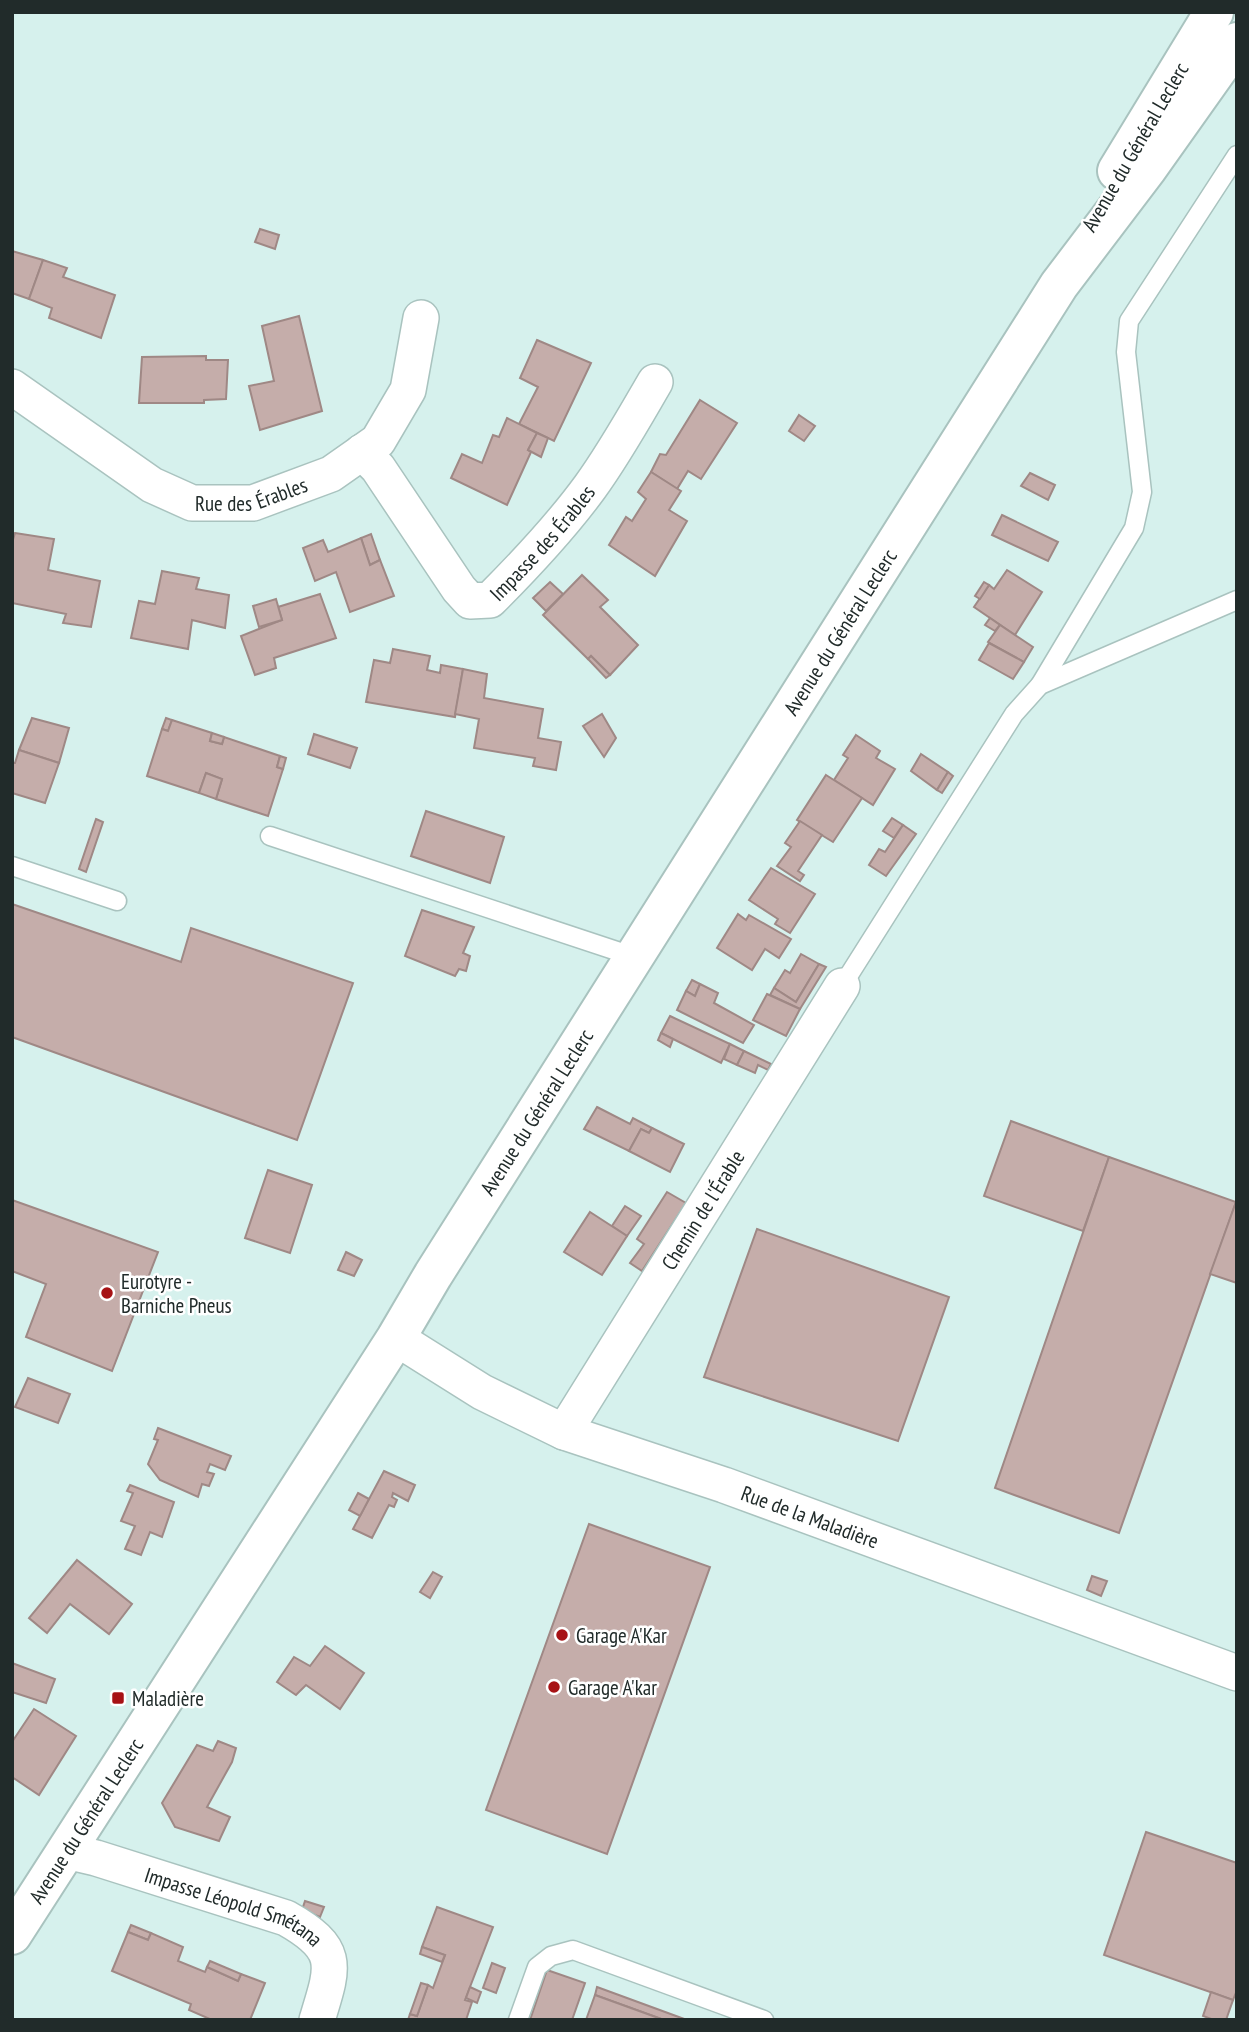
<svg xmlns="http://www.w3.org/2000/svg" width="1249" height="2032" font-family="'PT Sans Narrow',sans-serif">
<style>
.building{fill:#c5adaa;stroke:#9f8885;stroke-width:2}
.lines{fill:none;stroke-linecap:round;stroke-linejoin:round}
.lane-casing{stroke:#a9c3bf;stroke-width:21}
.street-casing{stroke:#a9c3bf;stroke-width:38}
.secondary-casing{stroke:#a9c3bf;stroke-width:42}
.lane{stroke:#fff;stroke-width:18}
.street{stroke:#fff;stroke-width:35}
.secondary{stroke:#fff;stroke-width:38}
.poi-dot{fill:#a71215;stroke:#fff;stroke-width:2.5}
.labels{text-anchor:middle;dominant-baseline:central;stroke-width:5;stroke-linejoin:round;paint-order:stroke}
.street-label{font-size:21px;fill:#212b2a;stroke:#fff}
.poi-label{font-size:21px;fill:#212b2a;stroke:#fff;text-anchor:start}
</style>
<rect width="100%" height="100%" fill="#d6f1ed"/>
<!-- building -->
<g class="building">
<polygon points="260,229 279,235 275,249 255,242"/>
<polygon points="12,251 43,260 29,299 12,293"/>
<polygon points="43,260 67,268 63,277 115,295 101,338 49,318 52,308 29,299"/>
<polygon points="299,316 322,411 260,430 249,386 274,381 262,326"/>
<polygon points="537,340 591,363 554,441 519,424 538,387 520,378"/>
<polygon points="206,356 206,360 228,360 226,399 204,400 204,403 139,403 142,357"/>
<polygon points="700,400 737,423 701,479 688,471 677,489 651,472 660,454 666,455"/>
<polygon points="799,415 815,426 804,441 789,431"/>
<polygon points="507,418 537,433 528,450 531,452 507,505 451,478 462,454 482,463 493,435 499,437"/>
<polygon points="537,433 548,438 541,457 528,450"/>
<polygon points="651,472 681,491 669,510 687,521 655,576 609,545 626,517 632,521 646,499 638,492"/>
<polygon points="1030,473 1055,485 1048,500 1021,486"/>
<polygon points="1002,515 1058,542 1048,561 992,535"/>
<polygon points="15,533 54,539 48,570 100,581 91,627 63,623 66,614 12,603 12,543"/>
<polygon points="371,534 380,560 370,565 361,538"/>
<polygon points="361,538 370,565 380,560 394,596 350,612 336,572 315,581 303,548 323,540 328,552"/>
<polygon points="1007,570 1042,592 1015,635 974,607 989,585 994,589"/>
<polygon points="162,571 199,578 196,589 229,595 225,628 192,620 188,649 131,638 139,601 155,604"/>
<polygon points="582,575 608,600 600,607 638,645 610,675 591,656 588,659 543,615"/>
<polygon points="550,582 563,594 546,611 533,598"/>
<polygon points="984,582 989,585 980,599 975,596"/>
<polygon points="320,594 336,638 274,658 276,668 255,675 241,636 282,620 278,607"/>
<polygon points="276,599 282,620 259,627 253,606"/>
<polygon points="990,618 1000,625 995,631 985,625"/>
<polygon points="1000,625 1033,647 1024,662 988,642"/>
<polygon points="989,643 1024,662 1013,679 979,660"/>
<polygon points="393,649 430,656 427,670 440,673 441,665 463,669 455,717 366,702 374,660 390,663"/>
<polygon points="591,656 610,675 606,678 588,659"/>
<polygon points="463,669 487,674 484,698 543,709 538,738 561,742 556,770 533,766 535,758 474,748 479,719 455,714"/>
<polygon points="602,714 616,738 604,757 583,726"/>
<polygon points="32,718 69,728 59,763 19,750"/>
<polygon points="166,718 172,720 168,731 162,729"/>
<polygon points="172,720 212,733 210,741 222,744 224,737 280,756 277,767 283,769 268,816 216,799 222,779 206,773 199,793 147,776 162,729 168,731"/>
<polygon points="212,733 224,737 222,744 210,741"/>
<polygon points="314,734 357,748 350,768 308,754"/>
<polygon points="856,735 880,751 876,758 895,769 873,805 834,780 848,758 843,755"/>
<polygon points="19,750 59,763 45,803 12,793 12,763 15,763"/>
<polygon points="921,754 948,772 937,790 911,771"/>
<polygon points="280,756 286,758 283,769 277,767"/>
<polygon points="948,772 953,776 942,793 937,790"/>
<polygon points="206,773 222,779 216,799 199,793"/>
<polygon points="826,775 862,798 833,842 797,820"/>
<polygon points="426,811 504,837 490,883 411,856"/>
<polygon points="892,818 903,825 894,838 883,831"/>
<polygon points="96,819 103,822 86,872 79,869"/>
<polygon points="800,821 822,835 798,871 804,875 800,881 777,866 791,847 785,843"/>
<polygon points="903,825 916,834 886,876 869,865 879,849 885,852"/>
<polygon points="771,868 815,894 790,933 775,924 778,919 749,900"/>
<polygon points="12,904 181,962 191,928 353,983 297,1140 12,1037"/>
<polygon points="422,910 474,927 463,953 470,956 466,971 459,969 455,976 405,956"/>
<polygon points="738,914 746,920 749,915 791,939 779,958 765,949 752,970 717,948"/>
<polygon points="801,954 819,964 796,1002 774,988 785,970 790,973"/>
<polygon points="819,964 826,967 800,1009 770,995 774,988 796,1002"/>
<polygon points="692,980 700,984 695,996 686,991"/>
<polygon points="700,984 718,993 714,1003 754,1025 743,1043 677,1010 686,991 695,996"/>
<polygon points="767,994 800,1009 786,1036 753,1020"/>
<polygon points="670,1016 730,1044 721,1063 661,1033"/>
<polygon points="661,1033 673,1039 670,1047 658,1040"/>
<polygon points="730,1044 744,1051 737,1065 724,1059"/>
<polygon points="744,1051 771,1064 768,1070 758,1065 755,1073 737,1065"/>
<polygon points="597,1107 630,1124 633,1118 652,1128 649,1133 641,1129 629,1151 584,1129"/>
<polygon points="1011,1121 1109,1157 1083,1231 984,1196"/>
<polygon points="652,1128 684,1144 670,1172 629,1151 641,1129 649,1133"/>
<polygon points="1109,1157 1236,1202 1119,1533 995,1488"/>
<polygon points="268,1170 312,1185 290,1253 245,1238"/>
<polygon points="667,1192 686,1203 642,1271 630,1263 644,1244 637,1239"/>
<polygon points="12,1200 158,1252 112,1371 26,1337 46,1284 12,1271"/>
<polygon points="1236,1202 1237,1202 1237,1283 1210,1274"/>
<polygon points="625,1206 641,1216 627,1236 612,1226"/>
<polygon points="590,1212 627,1236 602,1275 564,1252"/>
<polygon points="757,1229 949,1297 898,1441 704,1377"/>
<polygon points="346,1252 362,1260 354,1276 338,1270"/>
<polygon points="28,1378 70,1394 58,1423 15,1407"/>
<polygon points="158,1428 231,1456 225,1470 210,1464 207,1472 214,1474 209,1486 202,1484 198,1497 160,1480 148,1464 158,1440 154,1439"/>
<polygon points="384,1471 415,1485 408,1501 393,1493 392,1497 397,1500 394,1507 389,1505 372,1538 353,1529"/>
<polygon points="130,1485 174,1502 162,1537 150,1532 141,1555 125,1549 135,1526 121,1521 133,1493 127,1491"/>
<polygon points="358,1493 369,1499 360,1516 349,1510"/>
<polygon points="589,1524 710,1567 607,1854 486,1810"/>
<polygon points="77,1560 132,1604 109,1634 70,1604 47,1633 29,1618"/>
<polygon points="433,1572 442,1577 430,1598 420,1592"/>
<polygon points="1092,1576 1107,1581 1101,1596 1087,1590"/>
<polygon points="325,1646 364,1673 340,1709 306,1685 296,1695 277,1682 294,1657 310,1666"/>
<polygon points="12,1663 55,1679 46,1703 12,1692"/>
<polygon points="34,1709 76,1736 39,1795 12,1777 12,1742"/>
<polygon points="218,1741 236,1748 232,1762 207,1807 230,1817 219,1841 175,1827 162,1803 197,1745 213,1751"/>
<polygon points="1146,1832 1237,1863 1237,1990 1233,2000 1104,1955"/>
<polygon points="305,1901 324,1907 320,1917 302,1910"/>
<polygon points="437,1907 493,1927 465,2000 472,2002 466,2020 408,2020 410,2014 417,2016 428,1985 433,1988 445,1955 422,1947"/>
<polygon points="131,1925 151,1933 148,1940 128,1932"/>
<polygon points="128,1932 148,1940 151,1933 183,1947 178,1961 205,1972 207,1967 238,1981 241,1974 265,1983 250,2020 212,2020 189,2010 191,2004 112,1971"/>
<polygon points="422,1947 445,1955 442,1962 420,1954"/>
<polygon points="210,1961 241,1974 238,1981 207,1967"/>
<polygon points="492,1963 505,1968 496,1993 483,1988"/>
<polygon points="547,1970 585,1983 572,2020 530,2020"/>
<polygon points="421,1983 428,1985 417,2016 410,2014"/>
<polygon points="470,1987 481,1992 477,2003 466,1998"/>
<polygon points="597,1987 687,2020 664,2020 595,1995"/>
<polygon points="1211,1992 1233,2000 1226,2020 1214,2020 1203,2016"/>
<polygon points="595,1995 664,2020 586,2020"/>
</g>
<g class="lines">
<defs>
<g id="lane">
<polyline points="1040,685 1134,528 1142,492 1126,352 1129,321 1237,155"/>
<polyline points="270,836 635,957"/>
<polyline points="12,866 117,901"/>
<polyline points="842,986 1014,714 1040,685 1237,600"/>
<polyline points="518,2020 537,1967 551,1956 573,1950 764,2020"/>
</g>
<g id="street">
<path id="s1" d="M12,387l140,98 40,18h61l78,-29 47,-33 30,-51 13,-72"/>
<path id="s2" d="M362,452l16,16 81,121 11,12 20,-1c35,-35 70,-72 100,-113 24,-33 44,-69 65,-105"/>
<path id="s3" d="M396,1338l86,54 82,40 160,53 513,188"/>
<path id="s4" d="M564,1432l278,-446"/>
<path id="s5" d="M66,1851l30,7 190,60c55,31 48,47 31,102"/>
</g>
<g id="secondary">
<polyline points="1117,171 1214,12"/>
<path id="s6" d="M12,1935l384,-597 37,-63 626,-990 88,-116 90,-127"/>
</g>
</defs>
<!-- lane casing -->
<use href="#lane" class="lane-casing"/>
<!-- street casing -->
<use href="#street" class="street-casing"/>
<!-- secondary casing -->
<use href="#secondary" class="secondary-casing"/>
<!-- lane -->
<use href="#lane" class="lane"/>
<!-- street -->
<use href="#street" class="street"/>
<!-- secondary -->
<use href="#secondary" class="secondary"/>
</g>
<!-- markers -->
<g class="poi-dot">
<circle cx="107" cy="1293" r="7"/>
<circle cx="562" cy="1635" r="7"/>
<circle cx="554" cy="1687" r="7"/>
<rect x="111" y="1691" width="14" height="14" rx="3.5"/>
</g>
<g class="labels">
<!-- street labels -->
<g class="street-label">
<text transform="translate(1135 147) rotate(-60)">Avenue du Général Leclerc</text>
<text stroke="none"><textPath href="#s1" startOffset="275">Rue des Érables</textPath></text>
<text stroke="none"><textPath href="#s2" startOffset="282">Impasse des Érables</textPath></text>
<text stroke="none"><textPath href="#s6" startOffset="1544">Avenue du Général Leclerc</textPath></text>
<text stroke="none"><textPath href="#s6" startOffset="976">Avenue du Général Leclerc</textPath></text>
<text stroke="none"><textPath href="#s4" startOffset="262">Chemin de l'Érable</textPath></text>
<text stroke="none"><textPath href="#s3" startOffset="453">Rue de la Maladière</textPath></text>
<text stroke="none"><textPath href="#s6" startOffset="136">Avenue du Général Leclerc</textPath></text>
<text stroke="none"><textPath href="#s5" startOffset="177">Impasse Léopold Smétana</textPath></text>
</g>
<!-- poi labels -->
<g class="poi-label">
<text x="121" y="1281">Eurotyre -<tspan x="121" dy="24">Barniche Pneus</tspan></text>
<text x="576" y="1635">Garage A'Kar</text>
<text x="568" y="1687">Garage A'kar</text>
<text x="132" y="1698">Maladière</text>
</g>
</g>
<!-- border -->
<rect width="1249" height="2032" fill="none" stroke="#212b2a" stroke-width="28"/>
</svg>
